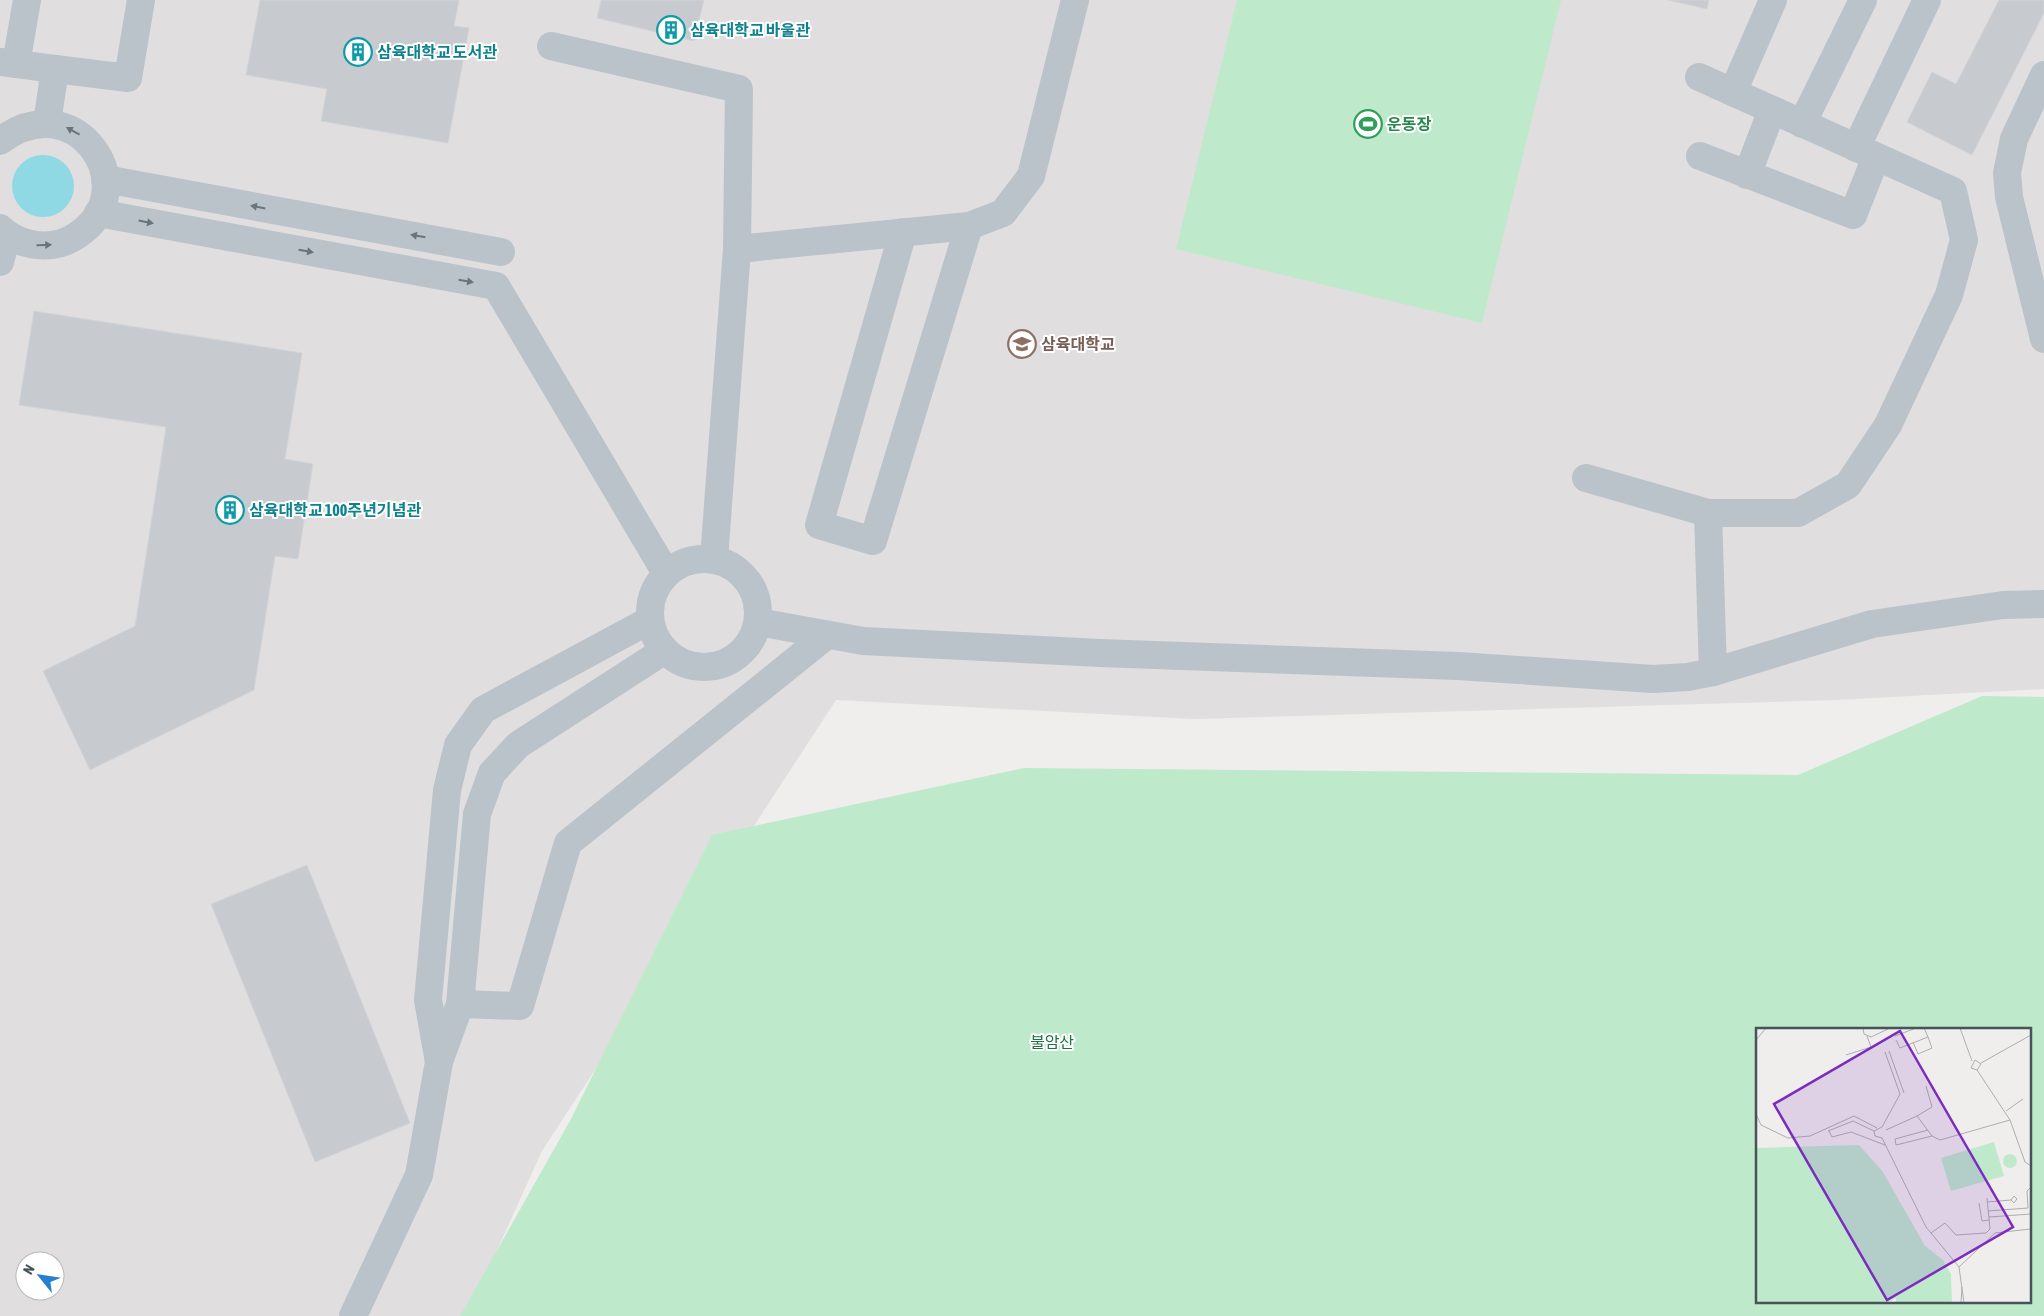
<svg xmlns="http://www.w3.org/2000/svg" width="2044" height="1316" font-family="'Asap Condensed','Noto Sans KR',sans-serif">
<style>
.education{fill:#e0dede;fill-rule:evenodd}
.green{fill:#beeacb;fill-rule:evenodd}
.water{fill:#8fd9e4}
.building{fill:#c7cbcf;stroke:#d1d4d8}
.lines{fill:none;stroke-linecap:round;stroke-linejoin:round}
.minor{stroke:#b9c3c9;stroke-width:28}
.oneway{fill:#69747b}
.labels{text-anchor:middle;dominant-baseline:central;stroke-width:4;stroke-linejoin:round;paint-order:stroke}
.culture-label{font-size:16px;font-weight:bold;fill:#0d838f;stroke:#fff;text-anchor:start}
.leisure-label{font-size:16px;font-weight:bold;fill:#27864d;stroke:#fff;text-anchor:start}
.education-label{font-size:16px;font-weight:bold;fill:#785e54;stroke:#fff;text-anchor:start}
.park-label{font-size:16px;fill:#1e7341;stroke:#fff}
.inset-road{fill:none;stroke:#acafb2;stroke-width:1}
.view{fill:#7b2cbf;fill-opacity:0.15;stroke:#7b2cbf;stroke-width:2.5}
.inset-edge{fill:none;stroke:#475259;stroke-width:2.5}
</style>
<rect width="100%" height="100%" fill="#f0eded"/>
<!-- education -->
<path class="education" d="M0,0h2044v689l-209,11 -641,19 -358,-19 -294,451 -75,165h-467zM25,1261h30v30h-30z"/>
<!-- green -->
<g class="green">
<polygon points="1237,0 1561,0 1482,323 1176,249"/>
<path d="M1982,696l62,1v619h-1584l111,-197 141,-284 312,-67 774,7zM1758,1030h272v272h-272z"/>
</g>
<!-- water -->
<circle class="water" cx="43" cy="186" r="31"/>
<!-- building -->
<g class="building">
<polygon points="260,0 459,0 454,26 469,28 448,143 321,121 327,89 246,75"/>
<polygon points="601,0 704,0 694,41 597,18"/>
<polygon points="1668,0 1709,0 1707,9"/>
<polygon points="1999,0 2044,0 2044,13 1972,155 1907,122 1932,72 1956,84"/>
<polygon points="34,311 302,353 285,459 313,464 298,559 275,556 254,690 90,770 43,671 135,626 166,427 19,405"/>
<polygon points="307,865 410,1123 315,1162 211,904"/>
</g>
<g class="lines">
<!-- minor -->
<g class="minor">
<polyline points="551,46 739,89 737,249"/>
<polyline points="0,62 55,69 47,123"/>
<polyline points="16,64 27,0"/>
<polyline points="55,69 128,78 141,0"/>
<polyline points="2044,75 2014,139 2007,173 2009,197 2044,339"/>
<polyline points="1699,77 1953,191 1964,240 1949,295 1888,425 1848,485 1798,513 1708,513 1713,672"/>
<polyline points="1733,92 1773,0"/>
<polyline points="1802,124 1863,0"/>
<path d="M0,141c74,-57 143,43 83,90 -9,7 -19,13 -31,14 -20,2 -37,-3 -52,-17"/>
<polyline points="1856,148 1927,0"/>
<polyline points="1700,156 1853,215 1876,157"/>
<polyline points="1747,175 1772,110"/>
<polyline points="105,179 501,252"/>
<polyline points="98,213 496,286 666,573"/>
<polyline points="903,232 819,525 873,541 969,226"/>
<polyline points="0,262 7,235"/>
<polyline points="1586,478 1708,513"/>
<circle cx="704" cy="613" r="54"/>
<polyline points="714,559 737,249 969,226 1003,213 1031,176 1075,0"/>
<polyline points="758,622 863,641 1100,653 1458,666 1653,679 1688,677 1713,672 1872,624 2003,605 2044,604"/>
<polyline points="460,1004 520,1006 568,843 827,635"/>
<polyline points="440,1059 460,1004 477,814 492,773 518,745 665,650"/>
<polyline points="353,1316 419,1175 439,1062 428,1000 447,790 458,745 483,710 650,620"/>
</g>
</g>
<!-- one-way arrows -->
<defs><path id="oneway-solid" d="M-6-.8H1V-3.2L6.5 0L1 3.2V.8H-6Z" transform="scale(1.25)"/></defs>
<g class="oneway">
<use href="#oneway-solid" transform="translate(73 131) rotate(-151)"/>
<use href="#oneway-solid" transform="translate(258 207) rotate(-169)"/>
<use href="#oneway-solid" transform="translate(146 222) rotate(11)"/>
<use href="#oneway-solid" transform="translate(418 236) rotate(-170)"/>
<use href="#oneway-solid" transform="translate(44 245) rotate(-1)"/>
<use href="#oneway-solid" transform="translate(306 251) rotate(10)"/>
<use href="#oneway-solid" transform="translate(466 281) rotate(10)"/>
</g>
<!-- icons -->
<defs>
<symbol id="building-ring" viewBox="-11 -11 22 22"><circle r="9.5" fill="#fff" stroke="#0f9aa8" stroke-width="1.5"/><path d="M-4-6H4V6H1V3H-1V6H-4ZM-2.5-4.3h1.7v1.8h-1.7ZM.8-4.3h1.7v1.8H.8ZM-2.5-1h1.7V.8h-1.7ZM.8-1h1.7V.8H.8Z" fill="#0f9aa8"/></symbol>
<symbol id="stadium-ring" viewBox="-11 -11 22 22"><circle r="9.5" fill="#fff" stroke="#2e9e5b" stroke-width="1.5"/><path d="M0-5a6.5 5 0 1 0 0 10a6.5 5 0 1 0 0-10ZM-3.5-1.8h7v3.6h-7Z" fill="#2e9e5b"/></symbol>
<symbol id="university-ring" viewBox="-11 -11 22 22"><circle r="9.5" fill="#fff" stroke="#8d6e63" stroke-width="1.5"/><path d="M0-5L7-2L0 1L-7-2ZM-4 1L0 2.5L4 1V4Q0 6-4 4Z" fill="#8d6e63"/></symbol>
</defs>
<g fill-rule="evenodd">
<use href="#building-ring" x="655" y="14" width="32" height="32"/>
<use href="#building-ring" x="342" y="36" width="32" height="32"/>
<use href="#stadium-ring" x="1352" y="108" width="32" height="32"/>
<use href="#university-ring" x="1006" y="328" width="32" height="32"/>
<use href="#building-ring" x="214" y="494" width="32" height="32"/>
</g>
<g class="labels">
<!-- culture labels -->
<g class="culture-label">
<text x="690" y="30">삼육대학교 바울관</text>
<text x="377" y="52">삼육대학교 도서관</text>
<text x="249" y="510">삼육대학교 100주년기념관</text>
</g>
<!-- leisure labels -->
<g class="leisure-label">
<text x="1387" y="124">운동장</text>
</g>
<!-- education labels -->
<g class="education-label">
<text x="1041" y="344">삼육대학교</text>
</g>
<!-- park labels -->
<g class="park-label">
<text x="1052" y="1042">불암산</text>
</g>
</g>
<!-- overview -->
<g transform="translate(1756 1028)">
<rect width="275" height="275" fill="#f0eded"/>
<path d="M238,114l10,34 -53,15 -10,-33zM103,117l24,27 42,74 18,14 8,14 1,29h-56v-5l-9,5h-131v-155zM247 133a7 7 0 1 1 14 0a7 7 0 1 1-14 0Z" fill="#beeacb"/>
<path class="inset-road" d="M107,0l1,6 7,3 19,-9M204,0l12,33M111,8l4,11 7,-2M139,8l21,-8M0,12l10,-12M140,12l4,8 28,-11 -4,-9M157,14l5,12 14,-6 -4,-11M133,23l15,42M90,27l25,-8M225,35l50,-28M250,83l17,-12M0,86l5,11 27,13 22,-2 44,-20 23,12M161,88l15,-9 -6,-21M254,92l15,42 6,4M130,102l31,-14 15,20 8,4 70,-20 -33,-50 -6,-2 4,-8 6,4 -4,6M172,102l-33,9 1,6 36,-9M72,103l25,-10 21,10M73,103l3,6 19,-5 34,13M126,110l44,89 33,40 5,36M126,110l-7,-2 -1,-5 8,-4 18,-33 -15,-42M231,174l24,-2 3,-4 3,3 -3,4 -3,-3M223,175l3,18 7,-1M232,183l40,-3 -1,-17 4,-4M233,189l42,-3M175,205l14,-10 11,12 30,-2 4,-4 -3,-31M203,239l36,-34 36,-4M205,275l1,-16"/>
<path class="view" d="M144,3l113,196 -126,73 -113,-196z"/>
<rect width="275" height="275" class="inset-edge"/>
</g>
<!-- north arrow -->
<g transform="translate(40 1276) rotate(300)"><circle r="24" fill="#ffffff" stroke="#b5babd"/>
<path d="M0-4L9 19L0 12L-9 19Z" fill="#287fcf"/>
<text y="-8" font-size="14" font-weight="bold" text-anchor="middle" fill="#475259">N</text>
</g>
</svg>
